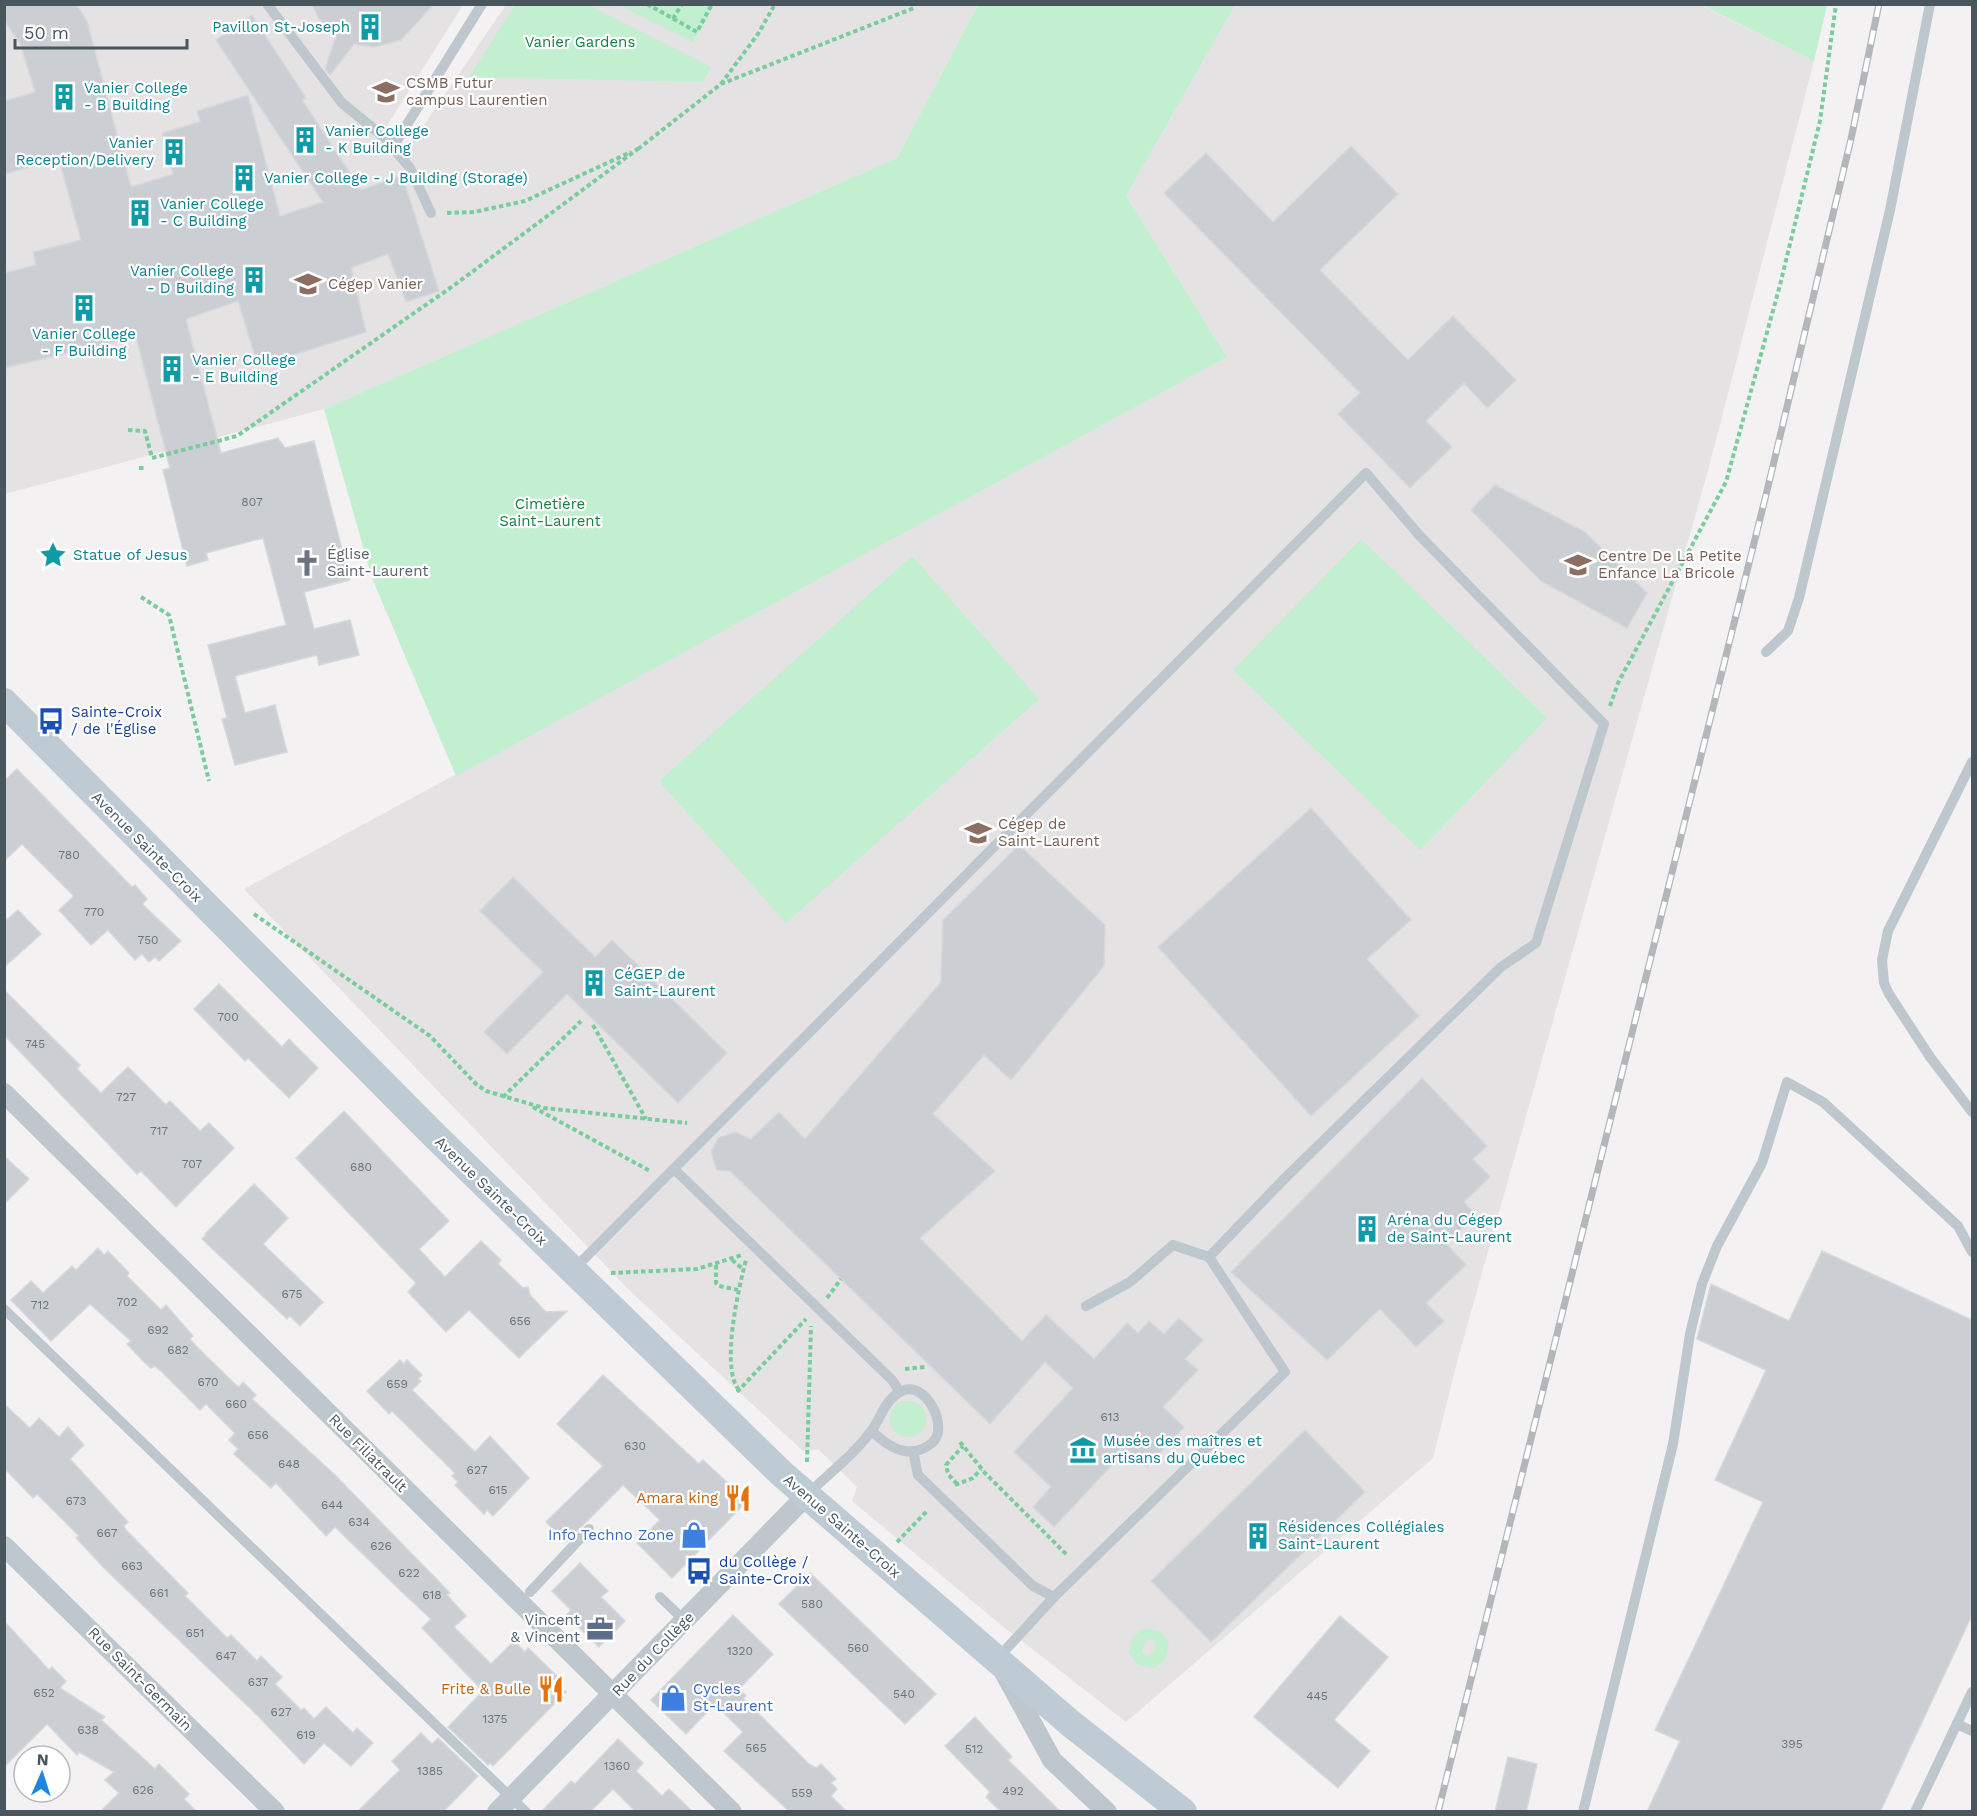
<svg xmlns="http://www.w3.org/2000/svg" width="1977" height="1816" font-family="'Work Sans',sans-serif">
<style>
.education{fill:#e4e2e3}
.green{fill:#c1efcf;fill-rule:evenodd}
.building{fill:#cbcfd3;stroke:#d5d8dc;stroke-width:1.5}
.lines{fill:none;stroke-linecap:round;stroke-linejoin:round}
.path{stroke:#79cd9c;stroke-width:4;stroke-dasharray:4.5 3;stroke-linecap:butt}
.lane{stroke:#bdc7cd;stroke-width:10}
.street{stroke:#bdc7cd;stroke-width:20}
.secondary{stroke:#bfcbd4;stroke-width:28}
.rail-casing{stroke:#b3b7bb;stroke-width:7}
.rail{stroke:#fff;stroke-width:4.5;stroke-dasharray:14;stroke-linecap:butt}
.labels{text-anchor:middle;dominant-baseline:central;stroke-width:4.5;stroke-linejoin:round;paint-order:stroke}
.number-label{font-size:12px;fill:#6a747b}
.culture-label{font-size:15px;fill:#0d838f;stroke:#fff;text-anchor:start}
.park-label{font-size:15px;fill:#198043;stroke:#fff}
.education-label{font-size:15px;fill:#785e54;stroke:#fff;text-anchor:start}
.worship-label{font-size:15px;fill:#5b616d;stroke:#fff;text-anchor:start}
.transit-label{font-size:15px;fill:#164399;stroke:#fff;text-anchor:start}
.street-label{font-size:15px;fill:#49565e;stroke:#fff}
.food-label{font-size:15px;fill:#c56008;stroke:#fff;text-anchor:end}
.shop-label{font-size:15px;fill:#366cbe;stroke:#fff;text-anchor:end}
.service-label{font-size:15px;fill:#4e5e75;stroke:#fff;text-anchor:end}
</style>
<rect width="100%" height="100%" fill="#f3f1f1"/>
<!-- education -->
<g class="education">
<polygon points="5,5 463,5 388,124 407,150 506,5 618,5 693,41 715,5 978,5 897,158 324,409 5,494"/>
<polygon points="1235,5 1701,5 1814,61 1710,463 1458,1358 1433,1458 1126,1722 995,1620 852,1501 857,1487 818,1449 803,1451 630,1291 244,889 1227,357 1126,196"/>
</g>
<!-- green -->
<g class="green">
<polygon points="515,5 588,5 711,67 703,82 469,77"/>
<polygon points="618,5 715,5 693,42"/>
<polygon points="978,5 1235,5 1126,196 1227,357 456,776 372,578 324,409 897,158"/>
<polygon points="1702,5 1827,5 1814,61"/>
<polygon points="1361,539 1547,718 1420,850 1233,670"/>
<polygon points="912,556 1039,699 786,923 659,781"/>
<circle cx="908" cy="1419" r="18"/>
<path d="M1145,1628l15,3 9,12 -3,15 -12,10 -16,-3 -9,-12 3,-16zM1146,1639l10,2 -2,9 -6,7 -6,-5z"/>
</g>
<!-- building -->
<g class="building">
<polygon points="4,4 76,4 87,21 131,187 173,174 162,133 200,122 197,111 248,95 280,216 323,202 216,40 252,15 306,98 302,100 361,190 402,175 439,291 406,302 388,254 351,268 366,332 258,366 238,301 186,319 221,453 278,438 285,448 314,441 350,580 304,592 314,629 350,620 359,655 319,665 317,655 235,676 245,713 275,705 287,752 235,765 222,719 227,718 208,645 286,625 263,538 206,553 208,560 187,566 163,470 170,468 136,337 4,368 4,273 36,265 33,252 81,240 59,159 4,174 4,101 35,92 20,43 4,20"/>
<polygon points="312,4 434,4 401,40 374,47 354,44 330,75 325,69 336,36 319,19"/>
<polygon points="1351,146 1398,194 1320,270 1408,360 1453,316 1516,380 1487,408 1464,383 1426,421 1452,447 1410,488 1338,414 1360,393 1164,193 1206,153 1273,222"/>
<polygon points="1495,485 1585,532 1647,593 1627,628 1541,581 1471,510"/>
<polygon points="17,769 132,887 135,885 147,899 142,904 181,941 159,961 155,957 149,962 142,954 135,960 108,930 91,945 59,910 74,896 22,844 4,861 4,781"/>
<polygon points="1311,808 1411,920 1367,959 1419,1016 1311,1116 1158,947"/>
<polygon points="1019,845 1105,925 1104,966 1011,1080 984,1055 933,1114 995,1171 920,1238 1022,1341 1046,1315 1094,1359 1127,1323 1138,1333 1149,1321 1164,1334 1179,1318 1203,1340 1185,1359 1198,1370 1163,1407 1184,1427 1147,1467 1127,1449 1054,1527 1033,1507 1051,1487 1014,1452 1073,1388 1045,1362 990,1424 730,1171 717,1170 711,1152 718,1138 735,1132 751,1139 779,1112 805,1139 941,982 943,920"/>
<polygon points="513,877 595,957 612,940 727,1053 678,1103 567,994 507,1054 484,1032 543,972 480,911"/>
<polygon points="18,910 41,934 4,967 4,922"/>
<polygon points="219,984 282,1047 289,1039 318,1068 289,1098 248,1058 245,1061 194,1009"/>
<polygon points="4,990 80,1065 77,1069 101,1093 128,1067 166,1105 170,1101 200,1131 209,1123 234,1148 176,1207 141,1171 137,1174 4,1035"/>
<polygon points="1422,1078 1487,1146 1473,1159 1490,1177 1464,1202 1476,1215 1446,1243 1466,1265 1426,1303 1444,1321 1416,1347 1380,1309 1327,1360 1231,1272"/>
<polygon points="344,1111 449,1221 419,1249 445,1277 481,1241 501,1260 498,1264 523,1288 528,1287 530,1295 546,1312 567,1311 519,1358 469,1310 446,1332 408,1292 416,1283 296,1158"/>
<polygon points="4,1156 29,1179 4,1204"/>
<polygon points="254,1184 288,1218 263,1244 323,1302 300,1326 290,1316 287,1319 202,1239 206,1235 205,1234"/>
<polygon points="98,1248 104,1255 108,1251 129,1273 127,1276 161,1310 166,1305 193,1336 190,1339 195,1345 236,1385 239,1387 243,1382 256,1395 252,1399 335,1475 450,1593 447,1595 466,1616 454,1627 491,1664 514,1641 525,1652 528,1648 564,1683 560,1687 566,1692 493,1766 490,1763 488,1765 448,1727 483,1691 422,1628 431,1619 400,1590 335,1527 326,1536 276,1483 271,1488 234,1454 238,1449 229,1440 235,1433 206,1404 200,1410 164,1374 155,1366 151,1368 144,1362 127,1344 131,1341 90,1304 51,1341 11,1300 31,1281 43,1293 72,1266 76,1270"/>
<polygon points="1822,1251 1972,1320 1972,1615 1880,1812 1647,1812 1680,1741 1655,1730 1763,1502 1715,1480 1766,1370 1697,1339 1711,1284 1789,1321"/>
<polygon points="400,1360 404,1364 407,1360 422,1375 418,1379 421,1381 412,1390 475,1452 490,1436 529,1478 493,1516 487,1510 484,1514 455,1485 458,1482 452,1476 455,1473 392,1411 389,1414 367,1391"/>
<polygon points="603,1375 699,1464 703,1460 747,1501 672,1578 637,1543 660,1520 623,1485 566,1542 546,1522 603,1466 557,1424"/>
<polygon points="4,1404 30,1428 39,1418 59,1437 68,1427 84,1445 70,1459 128,1522 124,1526 126,1530 188,1593 185,1596 227,1638 231,1635 257,1661 261,1656 282,1677 275,1684 301,1710 304,1708 314,1719 326,1707 353,1733 357,1728 373,1743 351,1766 324,1743 304,1764 258,1716 105,1569 76,1538 79,1536 37,1494 33,1498 4,1468"/>
<polygon points="1305,1430 1365,1492 1211,1642 1151,1581"/>
<polygon points="580,1563 608,1591 601,1597 625,1621 599,1647 566,1615 571,1610 552,1591"/>
<polygon points="810,1573 936,1694 905,1724 779,1604"/>
<polygon points="733,1615 773,1654 739,1689 746,1696 743,1698 809,1764 816,1768 821,1764 836,1779 831,1783 837,1789 831,1796 847,1812 790,1812 724,1751 743,1732 715,1704 686,1734 651,1700"/>
<polygon points="1340,1616 1388,1657 1334,1720 1370,1751 1338,1788 1254,1717"/>
<polygon points="4,1621 49,1670 52,1667 66,1681 60,1688 105,1717 101,1720 155,1769 159,1764 189,1794 184,1799 197,1812 100,1812 119,1793 105,1780 114,1772 79,1752 77,1755 47,1724 4,1767"/>
<polygon points="975,1717 1012,1757 1008,1760 1061,1812 1001,1812 986,1797 990,1792 945,1746"/>
<polygon points="421,1733 432,1744 438,1738 478,1776 443,1812 357,1812 400,1770 392,1761"/>
<polygon points="618,1739 643,1763 636,1771 662,1796 669,1789 693,1812 636,1812 613,1789 590,1812 541,1812 571,1781 575,1784"/>
<polygon points="1508,1757 1537,1764 1526,1812 1495,1812"/>
</g>
<g class="lines">
<!-- path -->
<g class="path">
<polyline points="647,4 697,32 712,4"/>
<polyline points="673,19 682,4"/>
<polyline points="721,84 758,34 775,4"/>
<polyline points="638,149 721,84 914,8"/>
<polyline points="447,213 474,212 525,201 631,152"/>
<polyline points="128,430 145,431 152,458 237,436 453,286 639,148"/>
<polyline points="139,468 145,468"/>
<polyline points="141,597 169,615 209,781"/>
<polyline points="1610,706 1618,683 1726,482 1780,285 1820,121 1836,4"/>
<polyline points="254,914 430,1036 476,1084 486,1091 544,1108 687,1123"/>
<polyline points="593,1025 646,1119"/>
<polyline points="503,1097 581,1021"/>
<polyline points="533,1107 650,1171"/>
<polyline points="732,1260 743,1269"/>
<polyline points="716,1265 716,1283 719,1286 738,1290"/>
<polyline points="611,1273 697,1269 742,1255"/>
<polyline points="827,1298 841,1279"/>
<polyline points="905,1369 925,1367"/>
<path d="M739,1390c-19,-23 0,-103 7,-130"/>
<polyline points="737,1392 806,1319"/>
<polyline points="960,1442 985,1473 1068,1556"/>
<polyline points="807,1462 811,1326"/>
<polyline points="957,1484 948,1474 946,1465 963,1446"/>
<polyline points="955,1485 973,1478 981,1469"/>
<polyline points="897,1542 928,1510"/>
</g>
<!-- lane -->
<g class="lane">
<polyline points="267,4 342,103 385,138 410,168 431,213"/>
<polyline points="393,147 482,4"/>
<polyline points="1766,652 1788,631 1799,598 1890,210 1930,4"/>
<polyline points="1972,762 1888,931 1882,960 1884,983 1889,994 1930,1057 1972,1112"/>
<polyline points="674,1169 892,1380 900,1392"/>
<polyline points="573,1270 1366,473 1419,535 1604,724 1536,943 1501,967 1285,1178 1209,1257 1173,1245 1130,1282 1086,1306"/>
<polyline points="4,1309 526,1812"/>
<polyline points="913,1451 918,1475 1033,1586 1054,1597"/>
<path d="M807,1495c21,-21 48,-41 65,-65 10,-14 13,-31 30,-39 24,-11 48,37 30,52 -22,18 -44,4 -60,-12"/>
<polyline points="530,1592 589,1529"/>
<polyline points="660,1597 685,1621"/>
<polyline points="997,1659 1054,1597 1285,1372 1209,1257"/>
<polyline points="1957,1724 1972,1731"/>
<polyline points="1583,1812 1673,1444 1690,1334 1702,1284 1717,1246 1762,1163 1787,1082 1823,1102 1958,1226 1972,1252"/>
<polyline points="1915,1812 1972,1692"/>
</g>
<!-- street -->
<g class="street">
<polyline points="4,1093 732,1812"/>
<polyline points="4,1546 275,1812"/>
<polyline points="1004,1672 1052,1760 1107,1812"/>
<polyline points="497,1812 807,1495"/>
</g>
<!-- secondary -->
<polyline class="secondary" points="4,702 431,1132 781,1473 1070,1723 1183,1812"/>
<defs>
<polyline id="rail" points="1438,1812 1765,499 1851,139 1879,4"/>
</defs>
<!-- rail casing -->
<use href="#rail" class="rail-casing"/>
<!-- rail -->
<use href="#rail" class="rail"/>
</g>
<!-- icons -->
<defs>
<symbol id="building-bare" viewBox="-9 -9 18 18"><path d="M-4-6H4V6H1V3H-1V6H-4ZM-2.5-4.3h1.7v1.8h-1.7ZM.8-4.3h1.7v1.8H.8ZM-2.5-1h1.7V.8h-1.7ZM.8-1h1.7V.8H.8Z" fill="#0f9aa8" stroke="#fff" stroke-width="2.5" paint-order="stroke"/></symbol>
<symbol id="school-bare" viewBox="-9 -9 18 18"><path d="M0-5L7-2L0 1L-7-2ZM-4 1L0 2.5L4 1V4Q0 6-4 4Z" fill="#8d6e63" stroke="#fff" stroke-width="2.5" paint-order="stroke"/></symbol>
<symbol id="university-bare" viewBox="-9 -9 18 18"><path d="M0-5L7-2L0 1L-7-2ZM-4 1L0 2.5L4 1V4Q0 6-4 4Z" fill="#8d6e63" stroke="#fff" stroke-width="2.5" paint-order="stroke"/></symbol>
<symbol id="sight-bare" viewBox="-9 -9 18 18"><path d="M0-6L1.8-2.2L6-1.7L2.9 1.2L3.7 5.4L0 3.3L-3.7 5.4L-2.9 1.2L-6-1.7L-1.8-2.2Z" fill="#0f9aa8" stroke="#fff" stroke-width="2.5" paint-order="stroke"/></symbol>
<symbol id="church-bare" viewBox="-9 -9 18 18"><path d="M-1.2-6h2.4v3.5h3.3v2.4h-3.3V6h-2.4V-.1h-3.3v-2.4h3.3Z" fill="#6b7280" stroke="#fff" stroke-width="2.5" paint-order="stroke"/></symbol>
<symbol id="bus-bare" viewBox="-9 -9 18 18"><path d="M-5-6H5V4H4V6H2V4H-2V6H-4V4H-5ZM-3.5-4V0h7V-4ZM-3.5 1.2v1.5H-2V1.2ZM2 1.2v1.5H3.5V1.2Z" fill="#1a4fb4" stroke="#fff" stroke-width="2.5" paint-order="stroke"/></symbol>
<symbol id="museum-bare" viewBox="-9 -9 18 18"><path d="M0-6L6-3V-2H-6V-3ZM-5-1h2V3h-2ZM-1-1h2V3h-2ZM3-1h2V3H3ZM-6 4H6V6H-6Z" fill="#0f9aa8" stroke="#fff" stroke-width="2.5" paint-order="stroke"/></symbol>
<symbol id="restaurant-bare" viewBox="-9 -9 18 18"><path d="M-5-6h1v4h1v-4h1v4h1v-4h1v5L-1.5 .5V6h-2V.5L-5-1ZM5-6V6H3V1.5H1.5Q1.5-4 5-6Z" fill="#e8710a" stroke="#fff" stroke-width="2.5" paint-order="stroke"/></symbol>
<symbol id="shop-bare" viewBox="-9 -9 18 18"><path d="M-5-2.5h2.3a2.7 3.5 0 0 1 5.4 0H5L5.5 6h-11ZM-1.5-2.5h3a1.5 2.3 0 0 0-3 0Z" fill="#3f7fe0" stroke="#fff" stroke-width="2.5" paint-order="stroke"/></symbol>
<symbol id="office-bare" viewBox="-9 -9 18 18"><path d="M-6-3h4V-5.5h4V-3h4V5H-6ZM-1-4.5V-3h2v-1.5ZM-6 0V1H6V0Z" fill="#5c6f8a" stroke="#fff" stroke-width="2.5" paint-order="stroke"/></symbol>
</defs>
<g fill-rule="evenodd">
<use href="#building-bare" x="351" y="8" width="38" height="38"/>
<use href="#school-bare" x="367" y="73" width="38" height="38"/>
<use href="#building-bare" x="45" y="78" width="38" height="38"/>
<use href="#building-bare" x="286" y="121" width="38" height="38"/>
<use href="#building-bare" x="155" y="133" width="38" height="38"/>
<use href="#building-bare" x="225" y="159" width="38" height="38"/>
<use href="#building-bare" x="121" y="194" width="38" height="38"/>
<use href="#building-bare" x="235" y="261" width="38" height="38"/>
<use href="#university-bare" x="289" y="265" width="38" height="38"/>
<use href="#building-bare" x="65" y="289" width="38" height="38"/>
<use href="#building-bare" x="153" y="350" width="38" height="38"/>
<use href="#sight-bare" x="34" y="536" width="38" height="38"/>
<use href="#church-bare" x="288" y="544" width="38" height="38"/>
<use href="#school-bare" x="1559" y="546" width="38" height="38"/>
<use href="#bus-bare" x="32" y="702" width="38" height="38"/>
<use href="#university-bare" x="959" y="814" width="38" height="38"/>
<use href="#building-bare" x="575" y="964" width="38" height="38"/>
<use href="#building-bare" x="1348" y="1210" width="38" height="38"/>
<use href="#museum-bare" x="1064" y="1431" width="38" height="38"/>
<use href="#restaurant-bare" x="719" y="1479" width="38" height="38"/>
<use href="#shop-bare" x="675" y="1516" width="38" height="38"/>
<use href="#building-bare" x="1239" y="1517" width="38" height="38"/>
<use href="#bus-bare" x="680" y="1552" width="38" height="38"/>
<use href="#office-bare" x="581" y="1610" width="38" height="38"/>
<use href="#restaurant-bare" x="532" y="1670" width="38" height="38"/>
<use href="#shop-bare" x="654" y="1679" width="38" height="38"/>
</g>
<g class="labels">
<!-- number labels -->
<g class="number-label">
<text x="252" y="502">807</text>
<text x="69" y="855">780</text>
<text x="94" y="912">770</text>
<text x="148" y="940">750</text>
<text x="228" y="1017">700</text>
<text x="35" y="1044">745</text>
<text x="126" y="1097">727</text>
<text x="159" y="1131">717</text>
<text x="192" y="1164">707</text>
<text x="361" y="1167">680</text>
<text x="292" y="1294">675</text>
<text x="127" y="1302">702</text>
<text x="40" y="1305">712</text>
<text x="520" y="1321">656</text>
<text x="158" y="1330">692</text>
<text x="178" y="1350">682</text>
<text x="208" y="1382">670</text>
<text x="397" y="1384">659</text>
<text x="236" y="1404">660</text>
<text x="1110" y="1417">613</text>
<text x="258" y="1435">656</text>
<text x="635" y="1446">630</text>
<text x="289" y="1464">648</text>
<text x="477" y="1470">627</text>
<text x="498" y="1490">615</text>
<text x="76" y="1501">673</text>
<text x="332" y="1505">644</text>
<text x="359" y="1522">634</text>
<text x="107" y="1533">667</text>
<text x="381" y="1546">626</text>
<text x="132" y="1566">663</text>
<text x="409" y="1573">622</text>
<text x="159" y="1593">661</text>
<text x="432" y="1595">618</text>
<text x="812" y="1604">580</text>
<text x="195" y="1633">651</text>
<text x="858" y="1648">560</text>
<text x="740" y="1651">1320</text>
<text x="226" y="1656">647</text>
<text x="258" y="1682">637</text>
<text x="44" y="1693">652</text>
<text x="904" y="1694">540</text>
<text x="1317" y="1696">445</text>
<text x="281" y="1712">627</text>
<text x="495" y="1719">1375</text>
<text x="88" y="1730">638</text>
<text x="306" y="1735">619</text>
<text x="1792" y="1744">395</text>
<text x="756" y="1748">565</text>
<text x="974" y="1749">512</text>
<text x="617" y="1766">1360</text>
<text x="430" y="1771">1385</text>
<text x="143" y="1790">626</text>
<text x="1013" y="1791">492</text>
<text x="802" y="1793">559</text>
</g>
<!-- culture labels -->
<g class="culture-label">
<text x="350" y="27" text-anchor="end">Pavillon St-Joseph</text>
<text x="84" y="88">Vanier College<tspan x="84" dy="17">- B Building</tspan></text>
<text x="325" y="131">Vanier College<tspan x="325" dy="17">- K Building</tspan></text>
<text x="154" y="143" text-anchor="end">Vanier<tspan x="154" dy="17">Reception/Delivery</tspan></text>
<text x="264" y="178">Vanier College - J Building (Storage)</text>
<text x="160" y="204">Vanier College<tspan x="160" dy="17">- C Building</tspan></text>
<text x="234" y="271" text-anchor="end">Vanier College<tspan x="234" dy="17">- D Building</tspan></text>
<text x="84" y="334" text-anchor="middle">Vanier College<tspan x="84" dy="17">- F Building</tspan></text>
<text x="192" y="360">Vanier College<tspan x="192" dy="17">- E Building</tspan></text>
<text x="73" y="555">Statue of Jesus</text>
<text x="614" y="974">CéGEP de<tspan x="614" dy="17">Saint-Laurent</tspan></text>
<text x="1387" y="1220">Aréna du Cégep<tspan x="1387" dy="17">de Saint-Laurent</tspan></text>
<text x="1103" y="1441">Musée des maîtres et<tspan x="1103" dy="17">artisans du Québec</tspan></text>
<text x="1278" y="1527">Résidences Collégiales<tspan x="1278" dy="17">Saint-Laurent</tspan></text>
</g>
<!-- park labels -->
<g class="park-label">
<text x="580" y="42">Vanier Gardens</text>
<text x="550" y="504">Cimetière<tspan x="550" dy="17">Saint-Laurent</tspan></text>
</g>
<!-- education labels -->
<g class="education-label">
<text x="406" y="83">CSMB Futur<tspan x="406" dy="17">campus Laurentien</tspan></text>
<text x="328" y="284">Cégep Vanier</text>
<text x="1598" y="556">Centre De La Petite<tspan x="1598" dy="17">Enfance La Bricole</tspan></text>
<text x="998" y="824">Cégep de<tspan x="998" dy="17">Saint-Laurent</tspan></text>
</g>
<!-- worship labels -->
<g class="worship-label">
<text x="327" y="554">Église<tspan x="327" dy="17">Saint-Laurent</tspan></text>
</g>
<!-- transit labels -->
<g class="transit-label">
<text x="71" y="712">Sainte-Croix<tspan x="71" dy="17">/ de l'Église</tspan></text>
<text x="719" y="1562">du Collège /<tspan x="719" dy="17">Sainte-Croix</tspan></text>
</g>
<!-- street labels -->
<g class="street-label">
<text transform="translate(147 847) rotate(45)">Avenue Sainte-Croix</text>
<text transform="translate(491 1191) rotate(44)">Avenue Sainte-Croix</text>
<text transform="translate(368 1453) rotate(45)">Rue Filiatrault</text>
<text transform="translate(842 1526) rotate(41)">Avenue Sainte-Croix</text>
<text transform="translate(653 1654) rotate(-46)">Rue du Collège</text>
<text transform="translate(140 1679) rotate(45)">Rue Saint-Germain</text>
</g>
<!-- food labels -->
<g class="food-label">
<text x="718" y="1498">Amara king</text>
<text x="531" y="1689">Frite &amp; Bulle</text>
</g>
<!-- shop labels -->
<g class="shop-label">
<text x="674" y="1535">Info Techno Zone</text>
<text x="693" y="1689" text-anchor="start">Cycles<tspan x="693" dy="17">St-Laurent</tspan></text>
</g>
<!-- service labels -->
<g class="service-label">
<text x="580" y="1620">Vincent<tspan x="580" dy="17">&amp; Vincent</tspan></text>
</g>
</g>
<!-- border -->
<rect width="1977" height="1816" fill="none" stroke="#49565e" stroke-width="12"/>
<!-- north arrow -->
<g transform="translate(42 1774) rotate(3)"><circle r="28" fill="#ffffff" stroke="#b6bbbf" stroke-width="1.5"/>
<path d="M0-4.5L10 22L0 15L-10 22Z" fill="#1d85e2"/>
<text y="-9" font-size="16" font-weight="bold" text-anchor="middle" fill="#49565e">N</text>
</g>
<!-- scale -->
<path d="M15 39v9h172v-9" fill="none" stroke="#49565e" stroke-width="3"/>
<text x="24" y="39" font-size="18" fill="#49565e" stroke="#ffffff" stroke-width="4.5" paint-order="stroke">50 m</text>
</svg>
